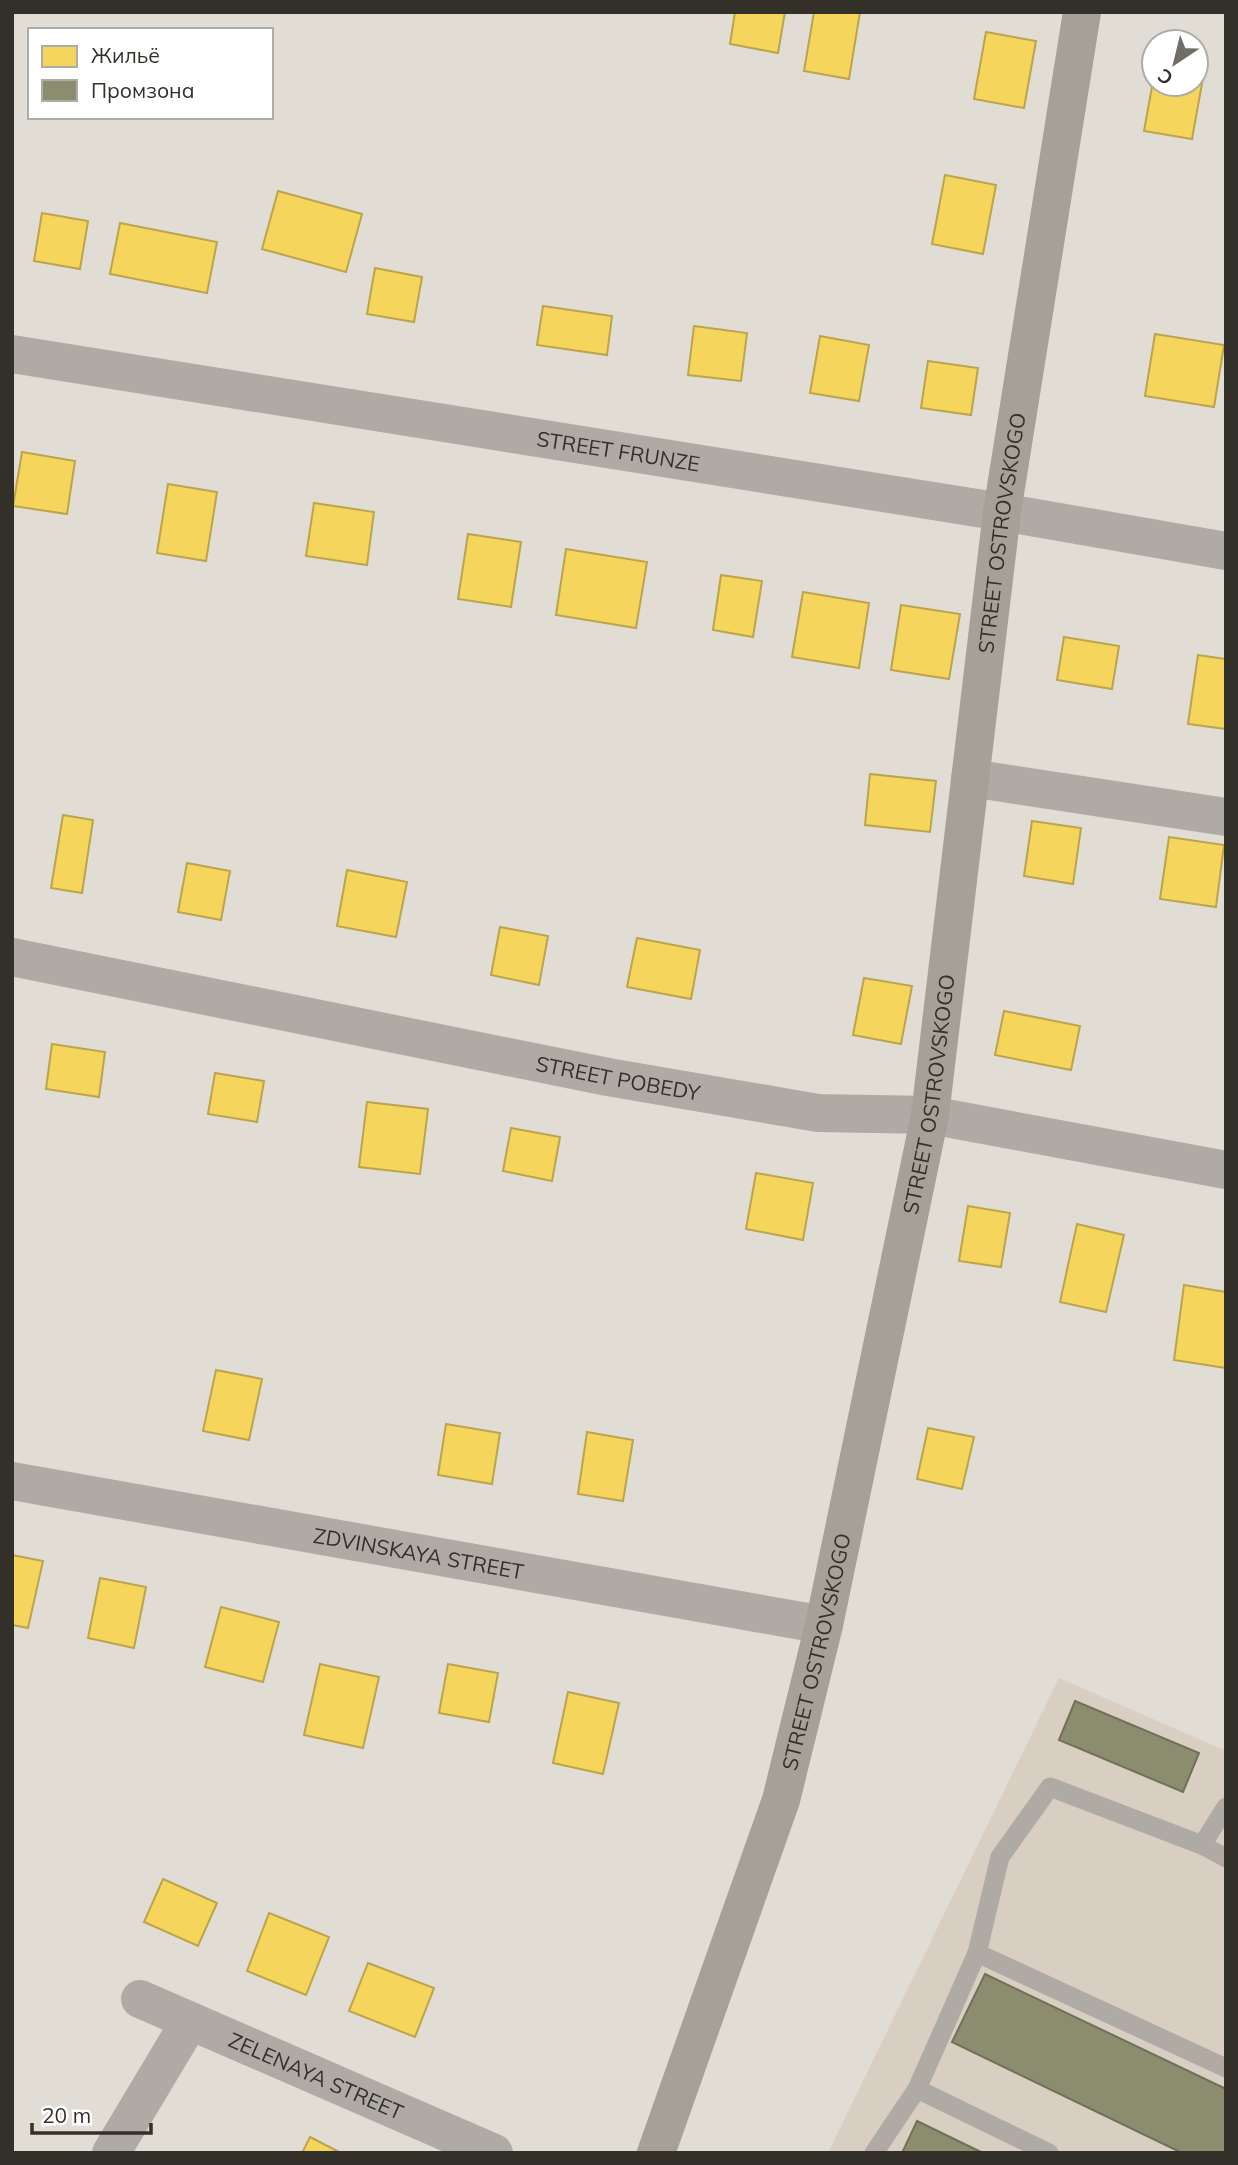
<svg xmlns="http://www.w3.org/2000/svg" width="1238" height="2165" font-family="Mulish,sans-serif">
<style>
.built{fill:#d8cec1}
.homes{fill:#f6d55c;stroke:#bca44d;stroke-width:2}
.industry{fill:#8c8c6e;stroke:#71705a;stroke-width:2}
.lines{fill:none;stroke-linecap:round;stroke-linejoin:round}
.lane{stroke:#afaaa4;stroke-width:19}
.street{stroke:#afaaa4;stroke-width:38}
.secondary{stroke:#a6a098;stroke-width:38}
.labels{text-anchor:middle;dominant-baseline:central;stroke-width:7;stroke-linejoin:round;paint-order:stroke}
.street-label{font-size:21px;fill:#33302a;stroke:#fff}
</style>
<rect width="100%" height="100%" fill="#e1dcd4"/>
<!-- built -->
<polygon class="built" points="1059,1678 1226,1751 1226,2153 828,2153"/>
<!-- homes -->
<g class="homes">
<polygon points="735,12 785,12 778,53 730,44"/>
<polygon points="814,12 860,12 849,79 804,71"/>
<polygon points="986,32 1036,41 1024,108 974,99"/>
<polygon points="1154,76 1154,84 1196,84 1196,76 1203,78 1192,139 1144,131"/>
<polygon points="945,175 996,185 983,254 932,244"/>
<polygon points="278,191 362,214 346,272 262,249"/>
<polygon points="42,213 88,221 80,269 34,261"/>
<polygon points="120,223 217,242 207,293 110,274"/>
<polygon points="375,268 422,277 414,322 367,314"/>
<polygon points="543,306 612,316 607,355 537,345"/>
<polygon points="694,326 747,333 741,381 688,375"/>
<polygon points="1155,334 1224,345 1214,407 1145,396"/>
<polygon points="820,336 869,345 859,401 810,393"/>
<polygon points="928,361 978,368 971,415 921,408"/>
<polygon points="22,452 75,461 67,514 13,506"/>
<polygon points="168,484 217,492 206,561 157,553"/>
<polygon points="314,503 374,512 367,565 306,556"/>
<polygon points="468,534 521,542 511,607 458,599"/>
<polygon points="566,549 647,562 636,628 556,615"/>
<polygon points="721,575 762,581 753,637 713,630"/>
<polygon points="803,592 869,603 859,668 792,657"/>
<polygon points="901,605 960,614 949,679 891,670"/>
<polygon points="1064,637 1119,646 1112,689 1057,680"/>
<polygon points="1198,655 1226,659 1226,729 1188,724"/>
<polygon points="870,774 936,781 930,832 865,825"/>
<polygon points="63,815 93,820 82,893 51,888"/>
<polygon points="1032,821 1081,828 1073,884 1024,876"/>
<polygon points="1169,837 1224,845 1216,907 1160,899"/>
<polygon points="187,863 230,871 221,920 178,912"/>
<polygon points="347,870 407,882 396,937 337,926"/>
<polygon points="500,927 548,936 539,985 491,975"/>
<polygon points="637,938 700,950 691,999 627,987"/>
<polygon points="864,978 912,986 901,1044 853,1035"/>
<polygon points="1004,1011 1080,1026 1071,1070 995,1055"/>
<polygon points="52,1044 105,1052 99,1097 46,1089"/>
<polygon points="215,1073 264,1081 257,1122 208,1114"/>
<polygon points="367,1102 428,1109 420,1174 359,1167"/>
<polygon points="511,1128 560,1137 552,1181 503,1171"/>
<polygon points="756,1173 813,1183 803,1240 746,1229"/>
<polygon points="968,1206 1010,1213 1001,1267 959,1261"/>
<polygon points="1077,1224 1124,1235 1106,1312 1060,1302"/>
<polygon points="1184,1285 1226,1292 1226,1368 1174,1360"/>
<polygon points="216,1370 262,1379 249,1440 203,1431"/>
<polygon points="446,1424 500,1433 492,1484 438,1475"/>
<polygon points="928,1428 974,1437 962,1489 917,1479"/>
<polygon points="587,1432 633,1440 623,1501 578,1494"/>
<polygon points="12,1555 43,1561 28,1628 12,1625"/>
<polygon points="100,1578 146,1587 134,1648 88,1638"/>
<polygon points="221,1607 279,1622 263,1682 205,1667"/>
<polygon points="320,1664 379,1677 363,1748 304,1735"/>
<polygon points="448,1664 498,1673 489,1722 439,1713"/>
<polygon points="568,1692 619,1703 603,1774 553,1763"/>
<polygon points="163,1879 217,1903 198,1946 144,1922"/>
<polygon points="269,1913 329,1937 306,1995 247,1971"/>
<polygon points="368,1963 434,1988 415,2037 349,2011"/>
<polygon points="310,2137 341,2153 302,2153"/>
</g>
<!-- industry -->
<g class="industry">
<polygon points="1075,1701 1199,1753 1183,1792 1059,1740"/>
<polygon points="985,1974 1226,2089 1226,2153 1182,2153 952,2042"/>
<polygon points="917,2121 983,2153 902,2153"/>
</g>
<g class="lines">
<!-- lane -->
<g class="lane">
<polyline points="1202,1845 1226,1807"/>
<polyline points="977,1953 1226,2068"/>
<polyline points="917,2089 1049,2153"/>
<polyline points="874,2153 917,2089 977,1953 1000,1857 1050,1787 1202,1845 1226,1858"/>
</g>
<!-- street -->
<g class="street">
<path id="s1" d="M12,354l990,158 224,39"/>
<polyline points="970,778 1226,817"/>
<path id="s2" d="M12,957l596,120 210,36 112,2 296,55"/>
<path id="s3" d="M12,1481l812,144"/>
<path id="s4" d="M140,1999l354,154"/>
<polyline points="111,2153 190,2021"/>
</g>
<!-- secondary -->
<path class="secondary" id="s5" d="M656,2153l125,-353 43,-175 106,-510 72,-603 80,-500"/>
</g>
<g class="labels">
<!-- street labels -->
<g class="street-label">
<text stroke="none"><textPath href="#s1" startOffset="614">STREET FRUNZE</textPath></text>
<text stroke="none"><textPath href="#s5" startOffset="1662">STREET OSTROVSKOGO</textPath></text>
<text stroke="none"><textPath href="#s2" startOffset="618">STREET POBEDY</textPath></text>
<text stroke="none"><textPath href="#s5" startOffset="1096">STREET OSTROVSKOGO</textPath></text>
<text stroke="none"><textPath href="#s3" startOffset="413">ZDVINSKAYA STREET</textPath></text>
<text stroke="none"><textPath href="#s5" startOffset="527">STREET OSTROVSKOGO</textPath></text>
<text stroke="none"><textPath href="#s4" startOffset="192">ZELENAYA STREET</textPath></text>
</g>
</g>
<!-- border -->
<rect width="1238" height="2165" fill="none" stroke="#33302a" stroke-width="28"/>
<!-- legend -->
<rect x="28" y="28" width="245" height="91" fill="#ffffff" stroke="#adacaa" stroke-width="2"/>
<rect x="42" y="46" width="35" height="21" fill="#f6d55c" stroke="#adacaa" stroke-width="2"/>
<text x="91" y="63" font-size="21" fill="#33302a">Жильё</text>
<rect x="42" y="80" width="35" height="21" fill="#8c8c6e" stroke="#adacaa" stroke-width="2"/>
<text x="91" y="98" font-size="21" fill="#33302a">Промзона</text>
<!-- north arrow -->
<g transform="translate(1175 63) rotate(215)"><circle r="33" fill="#ffffff" stroke="#adacaa" stroke-width="2"/>
<path d="M0-5L12 26L0 18L-12 26Z" fill="#706c66"/>
<text y="-10" font-size="19" font-weight="bold" text-anchor="middle" fill="#33302a">С</text>
</g>
<!-- scale -->
<path d="M32 2123v10h119v-10" fill="none" stroke="#33302a" stroke-width="3.5"/>
<text x="42" y="2123" font-size="21" fill="#33302a" stroke="#ffffff" stroke-width="5" paint-order="stroke">20 m</text>
</svg>
